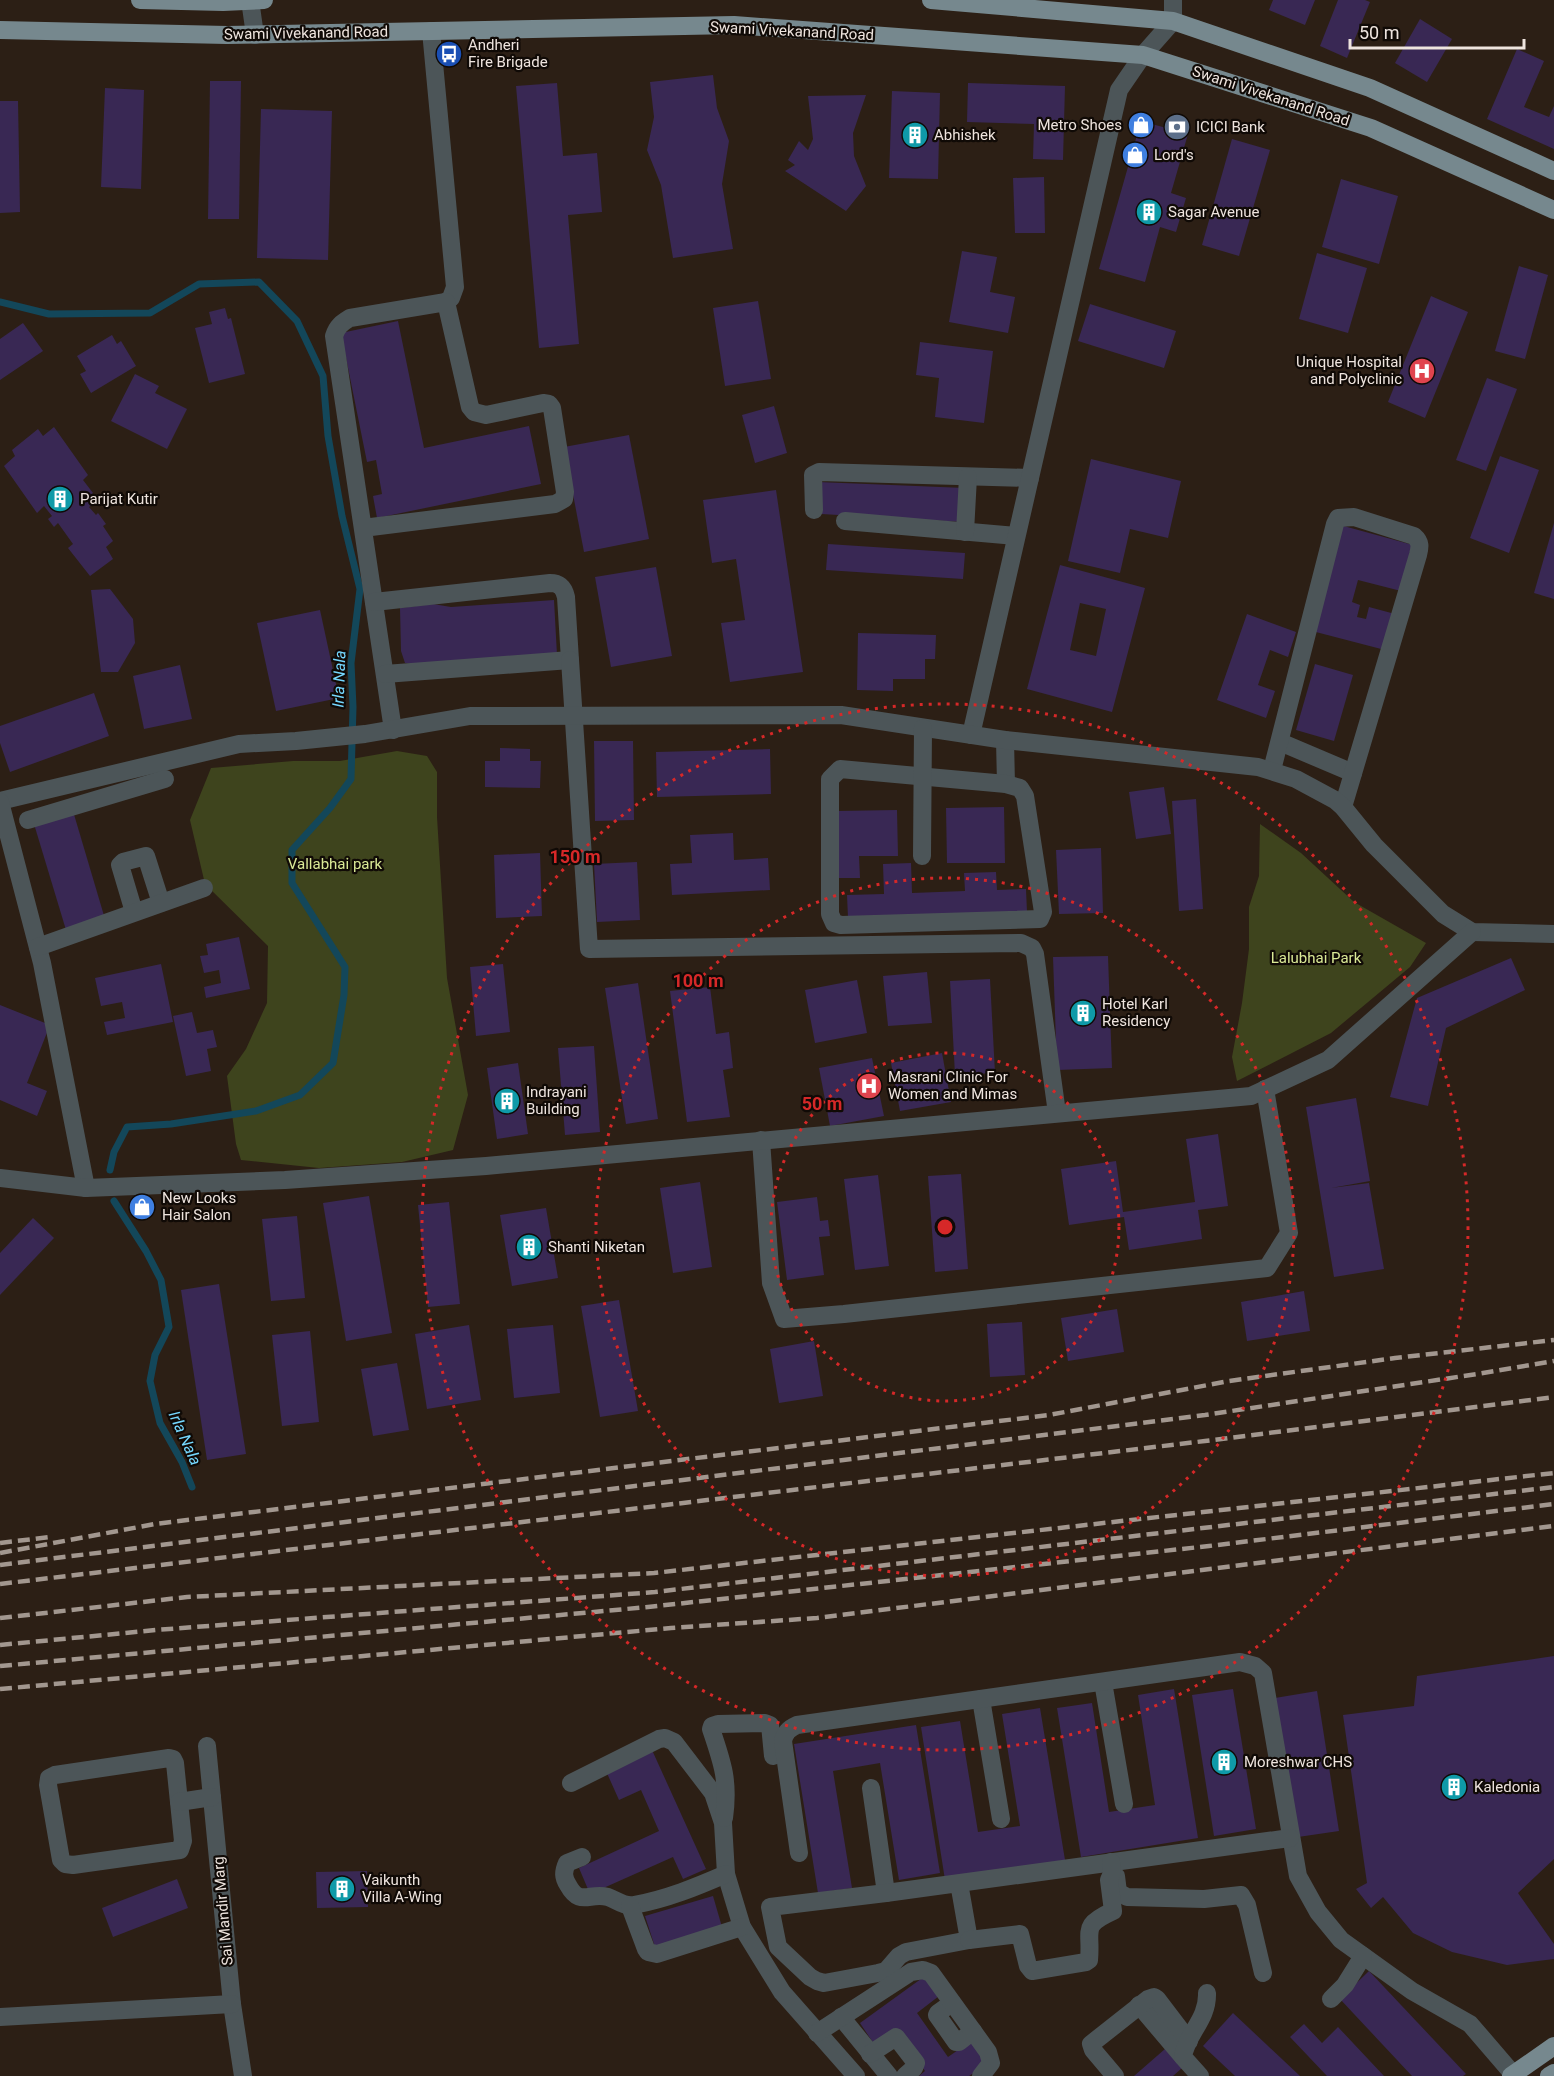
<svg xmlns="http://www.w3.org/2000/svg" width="1554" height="2076" font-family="Roboto,sans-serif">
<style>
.green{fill:#3e441d}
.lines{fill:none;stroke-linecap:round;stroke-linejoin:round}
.stream{stroke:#13475a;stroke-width:7}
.building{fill:#392854;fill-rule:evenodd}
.minor{stroke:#4c5558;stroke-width:18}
.major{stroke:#76888e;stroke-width:18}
.rail{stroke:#a2978f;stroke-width:4.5;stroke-dasharray:12 6;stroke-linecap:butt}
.ring{fill:none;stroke:#d62828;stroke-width:3;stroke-dasharray:3 6}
.labels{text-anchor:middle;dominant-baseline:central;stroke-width:4.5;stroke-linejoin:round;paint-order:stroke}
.street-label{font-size:15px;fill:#eee4de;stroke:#100a06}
.poi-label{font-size:15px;fill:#eee4de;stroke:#100a06;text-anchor:start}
.park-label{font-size:15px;fill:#dae996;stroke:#100a06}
.water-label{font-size:16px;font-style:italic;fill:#75d7fe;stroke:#100a06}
.centre{fill:#d62828;stroke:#100a06;stroke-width:3}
.ring-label{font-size:18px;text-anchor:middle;font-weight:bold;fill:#d62828;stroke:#100a06;stroke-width:4.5;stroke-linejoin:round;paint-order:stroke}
</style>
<rect width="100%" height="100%" fill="#2c1f15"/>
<!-- green -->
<g class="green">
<polygon points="397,751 427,756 437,772 437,817 447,978 468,1095 453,1150 402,1162 319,1168 241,1160 236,1144 227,1076 246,1049 267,1003 268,946 205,884 190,820 211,768 293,761 340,761"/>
<polygon points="1260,824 1301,853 1354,902 1426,943 1410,967 1331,1033 1237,1081 1232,1057 1242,1003 1249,949 1249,907 1259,876"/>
</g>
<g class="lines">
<!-- stream -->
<g class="stream">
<polyline points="0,302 49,314 150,313 199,284 259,282 297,321 323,376 328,436 342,516 360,589 351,663 353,707 351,779 330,808 292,850 292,883 345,967 344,995 333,1063 300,1095 256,1111 171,1124 127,1127 114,1152 110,1170"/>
<polyline points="114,1201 146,1251 161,1280 169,1327 155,1355 150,1381 160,1423 182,1462 192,1487"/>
</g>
</g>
<!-- building -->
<g class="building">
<polygon points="1273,0 1315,0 1305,25 1269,10"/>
<polygon points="1338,0 1365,0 1370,2 1347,58 1320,46"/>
<polygon points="1420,19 1452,39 1427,82 1395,63"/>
<polygon points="1517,49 1544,61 1524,107 1549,117 1554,106 1554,149 1487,119"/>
<polygon points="713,75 717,108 729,141 722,184 733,249 673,258 661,185 647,150 654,117 650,82"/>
<polygon points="210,81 241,81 239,219 208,219"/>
<polygon points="557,83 563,156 597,153 602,212 568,215 579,344 539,348 516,86"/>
<polygon points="968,83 1065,86 1063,160 1033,159 1034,124 967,122"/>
<polygon points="105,88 144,90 141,189 101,187"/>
<polygon points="892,91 940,93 938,179 889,178"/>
<polygon points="866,95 853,133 854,156 866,186 846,211 785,171 795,165 788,160 799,141 808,150 813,139 808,96"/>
<polygon points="0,101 18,101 20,212 0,213"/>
<polygon points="261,109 332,111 328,260 257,258"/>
<polygon points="1141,121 1188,134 1171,193 1186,198 1176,232 1160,227 1145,282 1099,269"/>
<polygon points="1232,139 1270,150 1239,256 1202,245"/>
<polygon points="1044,177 1045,233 1015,233 1013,178"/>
<polygon points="1341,179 1398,196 1379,264 1322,247"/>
<polygon points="962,251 997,257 990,292 1015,297 1008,333 949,322"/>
<polygon points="1317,253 1367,268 1348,333 1299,319"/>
<polygon points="1519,266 1548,275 1525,359 1495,351"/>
<polygon points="1431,296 1468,312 1425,418 1388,402"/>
<polygon points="758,301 771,379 725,386 713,308"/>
<polygon points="1090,304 1176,331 1164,368 1078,341"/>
<polygon points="225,308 228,319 231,318 245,374 209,383 195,328 212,324 209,312"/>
<polygon points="398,321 424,448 529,426 541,484 377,518 373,496 382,494 376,460 367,462 341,333"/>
<polygon points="23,323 43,351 0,380 0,339"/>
<polygon points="112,335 117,344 121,341 136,366 91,393 80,374 86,371 77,356"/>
<polygon points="920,342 993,351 984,423 935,417 939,378 916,375"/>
<polygon points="135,374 159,386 155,393 187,409 167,449 111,421"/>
<polygon points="1487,378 1517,389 1486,471 1456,460"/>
<polygon points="774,406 787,453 755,463 742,415"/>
<polygon points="54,427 88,475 83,480 93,493 90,495 95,502 89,507 96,515 98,513 106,524 103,526 113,541 106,547 113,559 90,576 68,548 73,544 58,523 54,527 48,519 52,516 44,506 37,513 4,466 15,456 12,450 38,429 43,436"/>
<polygon points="629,435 649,539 584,552 564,447"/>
<polygon points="1500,456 1539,470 1509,553 1470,538"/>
<polygon points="1091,459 1181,481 1168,538 1130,529 1120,573 1068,561"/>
<polygon points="818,482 965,488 964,522 821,514"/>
<polygon points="776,490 803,672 730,682 721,623 745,620 736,559 712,563 703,500"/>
<polygon points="1554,523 1554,599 1534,593"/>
<polygon points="1340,525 1413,545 1401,591 1358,580 1352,602 1360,605 1357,617 1366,619 1369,607 1395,614 1385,650 1312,631"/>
<polygon points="828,544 965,553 963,579 826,570"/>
<path d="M1060,565l85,23 -33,124 -85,-23zM1080,603l26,6 -10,47 -26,-6z"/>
<polygon points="656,567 672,656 611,667 595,577"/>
<polygon points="110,589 133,619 135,643 118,672 101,672 91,590"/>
<polygon points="554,600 557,655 419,664 405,663 401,651 400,608 433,604 451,607"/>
<polygon points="320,610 339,698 276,711 257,623"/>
<polygon points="1247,614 1296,632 1288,657 1270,650 1258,685 1275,691 1266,718 1217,700"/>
<polygon points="858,633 936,635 935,659 925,659 925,679 893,679 893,691 857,690"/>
<polygon points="1315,664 1353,675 1334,741 1296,730"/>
<polygon points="180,665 192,719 144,729 133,676"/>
<polygon points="94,693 109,736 10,772 0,743 0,726"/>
<polygon points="594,741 633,741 634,820 595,821"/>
<polygon points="500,748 530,749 530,761 541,761 540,788 485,787 485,761 500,761"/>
<polygon points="770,749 771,794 657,797 656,752"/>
<polygon points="1164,787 1171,834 1136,839 1129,792"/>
<polygon points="1196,799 1203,909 1179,911 1172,801"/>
<polygon points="1004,807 1005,863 947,863 946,808"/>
<polygon points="897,810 898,856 859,856 860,878 838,878 837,811"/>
<polygon points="73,811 105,919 66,930 34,824"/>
<polygon points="733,833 734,860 768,858 770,890 672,895 670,864 692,863 690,835"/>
<polygon points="1101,848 1103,913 1059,914 1056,850"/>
<polygon points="540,853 542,916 496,918 494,855"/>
<polygon points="637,862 640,920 597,922 594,864"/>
<polygon points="911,863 912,893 965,891 964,873 996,872 997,890 1026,889 1027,912 848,918 847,895 884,894 883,864"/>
<polygon points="239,937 250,989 206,998 204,987 221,983 219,970 204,973 200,956 208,955 206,944"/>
<polygon points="1108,956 1112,1068 1057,1070 1053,957"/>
<polygon points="1511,958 1525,990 1446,1028 1428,1106 1390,1097 1417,998"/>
<polygon points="161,964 173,1022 107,1035 104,1022 125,1018 122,1002 101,1006 95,978"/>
<polygon points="503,964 510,1032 476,1036 470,967"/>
<polygon points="927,972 932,1023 888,1026 883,976"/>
<polygon points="990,979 995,1073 955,1075 950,981"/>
<polygon points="857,980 867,1033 815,1043 805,990"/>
<polygon points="638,983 658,1119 626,1124 605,988"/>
<polygon points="710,987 716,1034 729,1032 733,1068 723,1070 730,1117 687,1122 670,991"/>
<polygon points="0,1005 50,1025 27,1083 47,1091 37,1116 0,1100"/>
<polygon points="192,1012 197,1033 213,1030 217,1047 207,1049 211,1071 186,1076 173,1016"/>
<polygon points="594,1046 600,1132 565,1135 558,1048"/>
<polygon points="942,1053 951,1102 900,1111 891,1063"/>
<polygon points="872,1058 884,1116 830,1126 819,1068"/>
<polygon points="518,1063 528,1134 497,1139 487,1068"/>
<polygon points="1356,1098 1370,1181 1331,1188 1369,1183 1384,1269 1334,1277 1306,1107"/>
<polygon points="1218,1134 1228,1206 1198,1210 1202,1239 1129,1250 1124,1217 1069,1225 1061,1169 1116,1161 1123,1212 1195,1202 1186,1139"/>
<polygon points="961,1174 968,1269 935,1272 928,1176"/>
<polygon points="878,1175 889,1266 855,1270 844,1179"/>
<polygon points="700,1182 712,1267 673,1273 660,1188"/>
<polygon points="369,1196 392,1333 346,1341 323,1203"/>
<polygon points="817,1197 820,1221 828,1220 830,1236 819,1237 824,1275 787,1280 777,1202"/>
<polygon points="449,1202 460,1304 428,1307 418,1205"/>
<polygon points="546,1208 558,1278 512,1286 500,1215"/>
<polygon points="297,1216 305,1298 271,1301 262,1219"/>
<polygon points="33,1218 54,1238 0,1295 0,1253"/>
<polygon points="219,1284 246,1454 207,1460 181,1290"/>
<polygon points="1304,1291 1310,1331 1247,1341 1241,1302"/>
<polygon points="619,1300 638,1411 600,1417 581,1306"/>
<polygon points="1117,1309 1124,1352 1068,1361 1061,1318"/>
<polygon points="1022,1322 1025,1375 990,1377 987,1324"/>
<polygon points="469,1325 481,1400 427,1409 415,1334"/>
<polygon points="553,1325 560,1393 514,1398 507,1329"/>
<polygon points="310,1331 319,1422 282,1426 272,1335"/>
<polygon points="814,1341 823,1396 779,1403 770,1349"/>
<polygon points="397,1363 409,1430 373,1436 361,1369"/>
<polygon points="1554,1656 1554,1859 1518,1893 1554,1944 1554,1959 1507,1965 1452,1952 1413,1933 1383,1897 1371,1908 1356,1889 1367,1883 1343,1715 1414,1706 1417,1676"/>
<polygon points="1174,1689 1198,1838 1081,1857 1057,1708 1092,1703 1109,1812 1155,1805 1138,1695"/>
<polygon points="1233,1689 1256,1829 1214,1836 1192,1695"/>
<polygon points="1317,1691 1339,1831 1298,1837 1275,1698"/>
<polygon points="1040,1708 1065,1860 945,1880 921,1727 960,1721 978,1832 1020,1826 1002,1714"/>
<polygon points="916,1725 940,1873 899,1880 880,1763 833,1771 852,1888 818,1893 794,1744"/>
<polygon points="652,1750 706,1869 683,1879 673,1857 590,1894 579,1868 659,1831 641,1790 619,1800 606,1771"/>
<polygon points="367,1871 368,1907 317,1908 316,1872"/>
<polygon points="177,1879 188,1908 113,1937 102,1908"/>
<polygon points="713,1896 722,1927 655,1947 645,1916"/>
<polygon points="1369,1971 1466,2074 1463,2076 1412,2076 1340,1999"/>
<polygon points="925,1976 939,1996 917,2013 948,2057 971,2041 987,2064 969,2076 919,2076 925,2071 895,2029 874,2044 860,2023"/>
<polygon points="1233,2013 1300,2076 1235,2076 1203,2046"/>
<polygon points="1304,2024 1322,2043 1338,2027 1384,2076 1327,2076 1290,2037"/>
<polygon points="1165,2049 1182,2068 1173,2076 1134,2076"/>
</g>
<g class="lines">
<!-- minor -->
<g class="minor">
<polyline points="250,0 255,35"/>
<polyline points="431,31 455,287 451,298 446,302"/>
<polyline points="814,510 813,475 819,472 1030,478"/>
<polyline points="845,521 1016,536"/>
<path d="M363,528l192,-24 9,-5 1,-7 -13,-84 -3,-4 -6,-1 -57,12 -12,-3 -4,-5 -24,-105 -96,16c-8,5 -13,8 -16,18l59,394"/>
<polyline points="965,532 968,477"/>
<path d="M374,602l176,-19c10,0 14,5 16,14l4,63 -185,14"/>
<polyline points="570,660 589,949 1021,943 1032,948 1035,954 1057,1113"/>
<polyline points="971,735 1119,90 1143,55 1173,21 1173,0"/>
<polyline points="1005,740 1006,784"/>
<polyline points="1280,742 1353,773"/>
<polygon points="840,769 1006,784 1020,788 1025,796 1043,912 1040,919 841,925 834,923 830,914 830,779"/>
<path d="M1272,770l63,-246 3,-6 16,-1 60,19c7,6 6,11 4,19l-75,252"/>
<polyline points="0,801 239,744 296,741 365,734 470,716 841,715 1005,740 1258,767 1296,779 1335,800 1343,807 1374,845 1443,914 1472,932 1554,934"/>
<polyline points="0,802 42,963 86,1188"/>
<polyline points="28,820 165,779"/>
<polyline points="922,856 923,728"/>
<polyline points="134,912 120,865 123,862 146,856 161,903"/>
<polyline points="38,947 204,888"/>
<polyline points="761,1140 771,1283 784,1319 844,1314 1267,1268 1289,1233 1265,1089"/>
<polyline points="0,1178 86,1188 285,1180 486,1166 1251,1096 1328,1060 1472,932"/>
<polyline points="1103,1682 1124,1804"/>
<polyline points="981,1699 1001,1819"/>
<polyline points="207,1746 232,2004 243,2076"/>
<polygon points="169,1758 173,1759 175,1763 183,1841 180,1850 73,1865 65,1864 61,1860 48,1785 49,1778 55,1775"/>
<polyline points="571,1783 659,1739 665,1738 674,1742 713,1793 723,1823 726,1874 742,1927 782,1992 856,2076"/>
<polyline points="871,1788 886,1893"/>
<polyline points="179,1802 212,1797"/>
<path d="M724,1818c5,-36 -1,-54 -13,-89l1,-3 6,-2 47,-1 5,2 3,31"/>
<path d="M799,1853l-16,-112c2,-8 5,-12 14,-16l443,-63 15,4 8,7 35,203 20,36 23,28 71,51 58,33 43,50"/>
<path d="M582,1857l-15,6c-4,9 -4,14 1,22 12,22 21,7 40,12 9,3 16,10 26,8 33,-6 62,-18 92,-31"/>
<polyline points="1116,1876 1118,1892 1127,1897 1204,1899 1241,1895 1247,1905 1263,1973"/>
<polyline points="959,1883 969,1940 906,1952 899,1956 886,1971 878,1973 824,1983 817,1981 810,1977 778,1947 770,1907 886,1893 1290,1838"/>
<polyline points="630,1906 646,1949 648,1952 657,1954 742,1927"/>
<path d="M969,1940l51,-6 8,32 4,5 54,-9 3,-2c3,-30 -9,-34 24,-49l-4,-31 3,-7 -1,-11"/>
<polyline points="1331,1999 1345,1985 1363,1956"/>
<polyline points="952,2003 938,2013 937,2015 956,2042 959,2042 973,2031"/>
<polyline points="1139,2005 1183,2057"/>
<polyline points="0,2017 232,2004"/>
<polyline points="841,2017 889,2076"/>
<polyline points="817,2033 911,1972 923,1970 931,1973 988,2052 991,2063 981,2076"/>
<polyline points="870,2054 896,2037 916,2063 914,2068 905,2076"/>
<polyline points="1115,2076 1093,2050 1091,2044 1148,1999 1154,1997 1157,1999 1189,2041"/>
<path d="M1200,2076l-17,-19c3,-23 25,-37 24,-64"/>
</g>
<!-- major -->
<g class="major">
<polyline points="140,0 223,2 264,0"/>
<polyline points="931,0 1173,21 1370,88 1554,171"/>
<polyline points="0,30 227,35 734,25 1143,55 1371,128 1554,210"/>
<polyline points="1511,2076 1554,2046"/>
<polyline points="1549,2076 1554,2073"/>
</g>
<!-- rail -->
<g class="rail">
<polyline points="0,1543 50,1537"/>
<polyline points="0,1553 155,1524 1049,1415 1229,1381 1395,1358 1554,1340"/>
<polyline points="0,1565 1205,1415 1477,1374 1554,1361"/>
<polyline points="0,1584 1205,1441 1554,1397"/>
<polyline points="0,1618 187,1597 654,1573 1554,1473"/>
<polyline points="0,1645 156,1630 655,1592 1554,1487"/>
<polyline points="0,1666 648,1607 1209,1546 1554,1504"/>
<polyline points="0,1689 671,1628 817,1618 1554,1526"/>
</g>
</g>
<!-- distance rings -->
<g class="ring">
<circle cx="945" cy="1227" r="174"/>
<circle cx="945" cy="1227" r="349"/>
<circle cx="945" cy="1227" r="523"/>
</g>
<!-- icons -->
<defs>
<symbol id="bus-disc" viewBox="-11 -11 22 22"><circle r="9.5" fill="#1a4fb4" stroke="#100a06"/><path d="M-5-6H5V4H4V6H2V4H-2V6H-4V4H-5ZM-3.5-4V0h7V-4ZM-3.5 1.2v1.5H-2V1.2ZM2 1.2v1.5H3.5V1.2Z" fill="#fff"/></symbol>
<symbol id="shop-disc" viewBox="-11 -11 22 22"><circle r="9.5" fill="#3f7fe0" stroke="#100a06"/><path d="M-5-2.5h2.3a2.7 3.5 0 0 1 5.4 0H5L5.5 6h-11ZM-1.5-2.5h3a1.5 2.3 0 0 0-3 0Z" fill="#fff"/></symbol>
<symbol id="bank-disc" viewBox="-11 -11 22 22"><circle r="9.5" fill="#5c6f8a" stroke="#100a06"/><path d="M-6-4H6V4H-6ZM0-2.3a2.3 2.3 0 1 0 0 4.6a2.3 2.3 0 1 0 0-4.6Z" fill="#fff"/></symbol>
<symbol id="building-disc" viewBox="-11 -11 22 22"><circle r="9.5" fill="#0f9aa8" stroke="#100a06"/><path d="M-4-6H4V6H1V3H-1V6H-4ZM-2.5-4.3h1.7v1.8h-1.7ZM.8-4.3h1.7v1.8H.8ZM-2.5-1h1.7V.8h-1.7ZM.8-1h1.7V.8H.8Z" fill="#fff"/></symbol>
<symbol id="hospital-disc" viewBox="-11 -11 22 22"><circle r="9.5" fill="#e0444e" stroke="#100a06"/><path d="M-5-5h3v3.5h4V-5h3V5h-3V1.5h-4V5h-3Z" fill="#fff"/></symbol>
</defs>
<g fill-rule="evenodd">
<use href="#bus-disc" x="434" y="39" width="30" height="30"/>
<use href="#shop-disc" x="1126" y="110" width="30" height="30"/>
<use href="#bank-disc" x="1162" y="112" width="30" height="30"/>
<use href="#building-disc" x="900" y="120" width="30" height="30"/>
<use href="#shop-disc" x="1120" y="140" width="30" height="30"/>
<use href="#building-disc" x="1134" y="197" width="30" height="30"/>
<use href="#hospital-disc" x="1407" y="356" width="30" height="30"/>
<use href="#building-disc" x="45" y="484" width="30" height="30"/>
<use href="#building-disc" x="1068" y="998" width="30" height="30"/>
<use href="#hospital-disc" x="854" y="1071" width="30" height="30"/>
<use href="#building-disc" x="492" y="1086" width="30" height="30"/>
<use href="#shop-disc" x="127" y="1192" width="30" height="30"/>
<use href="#building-disc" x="514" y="1232" width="30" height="30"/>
<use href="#building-disc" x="1209" y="1747" width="30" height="30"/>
<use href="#building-disc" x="1439" y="1772" width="30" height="30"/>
<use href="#building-disc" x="327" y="1874" width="30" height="30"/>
</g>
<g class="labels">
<!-- street labels -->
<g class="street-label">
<text transform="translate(792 31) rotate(3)">Swami Vivekanand Road</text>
<text transform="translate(306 33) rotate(-1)">Swami Vivekanand Road</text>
<text transform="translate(1271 96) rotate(18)">Swami Vivekanand Road</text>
<text transform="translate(223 1911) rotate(-95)">Sai Mandir Marg</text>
</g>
<!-- poi labels -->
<g class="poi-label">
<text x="468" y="45">Andheri<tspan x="468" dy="17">Fire Brigade</tspan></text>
<text x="1122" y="125" text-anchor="end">Metro Shoes</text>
<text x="1196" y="127">ICICI Bank</text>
<text x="934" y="135">Abhishek</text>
<text x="1154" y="155">Lord's</text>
<text x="1168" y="212">Sagar Avenue</text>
<text x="1402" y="362" text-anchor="end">Unique Hospital<tspan x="1402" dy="17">and Polyclinic</tspan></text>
<text x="80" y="499">Parijat Kutir</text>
<text x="1102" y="1004">Hotel Karl<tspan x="1102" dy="17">Residency</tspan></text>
<text x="888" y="1077">Masrani Clinic For<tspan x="888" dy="17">Women and Mimas</tspan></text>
<text x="526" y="1092">Indrayani<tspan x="526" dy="17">Building</tspan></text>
<text x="162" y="1198">New Looks<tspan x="162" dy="17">Hair Salon</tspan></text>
<text x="548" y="1247">Shanti Niketan</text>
<text x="1244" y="1762">Moreshwar CHS</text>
<text x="1474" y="1787">Kaledonia</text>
<text x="362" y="1880">Vaikunth<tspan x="362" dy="17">Villa A-Wing</tspan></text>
</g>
<!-- park labels -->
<g class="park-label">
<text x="335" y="864">Vallabhai park</text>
<text x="1316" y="958">Lalubhai Park</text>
</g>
<!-- water labels -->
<g class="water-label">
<text transform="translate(339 679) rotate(-88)">Irla Nala</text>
<text transform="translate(185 1438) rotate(66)">Irla Nala</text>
</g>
</g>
<circle cx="945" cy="1227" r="9" class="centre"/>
<g class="ring-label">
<text x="575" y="863">150 m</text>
<text x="698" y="987">100 m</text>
<text x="822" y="1110">50 m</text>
</g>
<!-- scale -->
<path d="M1350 39v9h174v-9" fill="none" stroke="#eee4de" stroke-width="3"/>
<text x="1359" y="39" font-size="18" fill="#eee4de" stroke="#100a06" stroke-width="4.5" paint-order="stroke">50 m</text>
</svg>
